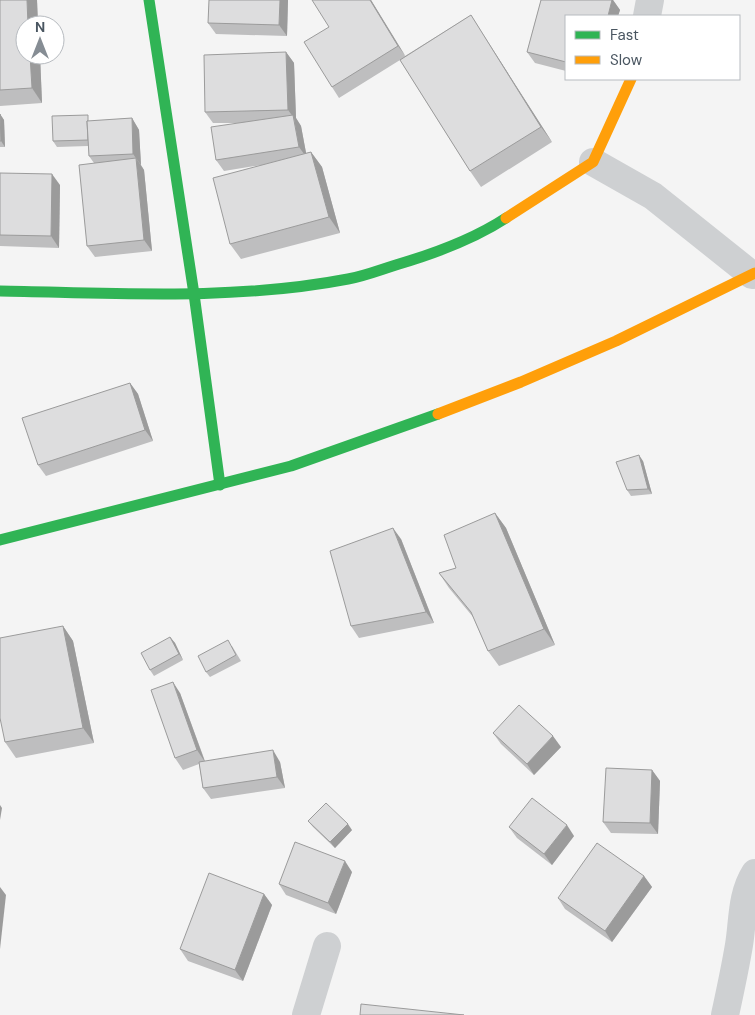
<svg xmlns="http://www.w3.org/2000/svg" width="755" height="1015" font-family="'DM Sans',sans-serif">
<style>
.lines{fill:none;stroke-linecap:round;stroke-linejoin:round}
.street{stroke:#ced0d2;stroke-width:28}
.fast{stroke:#30b455;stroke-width:11}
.slow{stroke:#ff9f0a;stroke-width:11}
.wall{fill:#bebebf}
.shaded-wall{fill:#9b9b9b}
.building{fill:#ddddde;stroke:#9b9b9b}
</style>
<rect width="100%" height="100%" fill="#f4f4f4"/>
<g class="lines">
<!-- street -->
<g class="street">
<polyline points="647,16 650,0"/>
<polyline points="593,162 653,196 752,275"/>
<polyline points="306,1015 327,946"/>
<path d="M725,1015c5,-23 10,-46 14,-70 4,-24 2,-50 16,-72"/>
</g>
<!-- fast -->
<g class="fast">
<polyline points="149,0 194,294 220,485"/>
<path d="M0,291c116,2 234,10 348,-12 17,-3 34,-10 51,-15 37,-11 75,-25 107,-46"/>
<polyline points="0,540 291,466 438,414"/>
</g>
<!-- slow -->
<g class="slow">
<polyline points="506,218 593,162 631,79"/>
<polyline points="438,414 521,382 616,341 755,273"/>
</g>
</g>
<!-- wall -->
<g class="wall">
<polygon points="0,0 37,0 38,25 25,25 25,55 40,55 42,103 0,106"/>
<polygon points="209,0 288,0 287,36 216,34 208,23"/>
<polygon points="371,0 405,56 471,15 481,31 552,142 481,187 470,171 400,60 339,98 332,87 329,27"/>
<polygon points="541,0 613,0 620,10 618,16 566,16 566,71 535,63 527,52"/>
<polygon points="286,52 294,63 296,118 301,126 306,153 311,152 322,167 340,233 241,259 230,244 261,165 224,171 216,160 241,123 213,123 205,112"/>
<polygon points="0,114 4,120 5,147 0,147"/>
<polygon points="132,118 139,130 141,165 144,170 152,251 95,257 87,246 94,163 89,156 88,146 57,147 53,141 92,121"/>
<polygon points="0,173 60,185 59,248 0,246"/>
<polygon points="130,383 138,394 153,441 46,476 38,465"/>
<polygon points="643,461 652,494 631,496 627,490"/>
<polygon points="495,513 506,528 555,645 499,666 488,651 473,617 449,588 439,573 456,568"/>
<polygon points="401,539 434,623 359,638 351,626"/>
<polygon points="63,626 73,641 94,743 16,758 5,742"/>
<polygon points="170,637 175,643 183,660 154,676 150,670"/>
<polygon points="232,646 241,661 210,677 206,672"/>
<polygon points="180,693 205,761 280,762 285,788 211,799 203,788 199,764 183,770 175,758"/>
<polygon points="493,733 561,747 534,775 501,744"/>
<polygon points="652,770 660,781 658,834 611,833 603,822"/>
<polygon points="308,821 352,830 335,848 313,827"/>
<polygon points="509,827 574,836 552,865 517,838"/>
<polygon points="352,872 336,914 286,895 279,884"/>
<polygon points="644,876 652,887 612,942 565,909 558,898"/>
<polygon points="264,894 272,905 243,981 188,961 180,949"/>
</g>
<!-- shaded-wall -->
<g class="shaded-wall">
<polygon points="27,0 37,0 38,25 28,25"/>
<polygon points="280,0 288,0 287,36 279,25"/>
<polygon points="370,0 371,0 406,57 398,46"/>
<polygon points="612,0 613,0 620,10 618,16 608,16"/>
<polygon points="471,15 481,31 552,142 541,127"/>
<polygon points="286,52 294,63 296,118 301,126 307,158 299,147 294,118 288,110"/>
<polygon points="30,55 40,55 42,103 32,88"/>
<polygon points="0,114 4,120 5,147 1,141"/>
<polygon points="132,118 139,130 141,165 133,154"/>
<polygon points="311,152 322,167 340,233 329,217"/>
<polygon points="136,158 144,170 152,251 144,240"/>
<polygon points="52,174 60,185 59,248 51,236"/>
<polygon points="130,383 138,394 153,441 145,430"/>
<polygon points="639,455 643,461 652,494 648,489"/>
<polygon points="495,513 506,528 555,645 544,629"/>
<polygon points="393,528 401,539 434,623 426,612"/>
<polygon points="63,626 73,641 94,743 83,728"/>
<polygon points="170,637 175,643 183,660 179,654"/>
<polygon points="173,682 180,693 205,762 197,750"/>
<polygon points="553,736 561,747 534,775 527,764"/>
<polygon points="273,750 280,762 285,788 277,777"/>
<polygon points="652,770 660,781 658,834 650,823"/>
<polygon points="0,805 2,808 0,820"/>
<polygon points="348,824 352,830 335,848 330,842"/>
<polygon points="567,825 574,836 552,865 544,854"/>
<polygon points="345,861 352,872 336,914 328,903"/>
<polygon points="644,876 652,887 612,942 605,931"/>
<polygon points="0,887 6,895 0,949"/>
<polygon points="264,894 272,905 243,981 235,970"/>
</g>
<!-- building -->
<g class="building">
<polygon points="0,0 27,0 28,25 25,25 25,55 30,55 32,88 0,90"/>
<polygon points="209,0 280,0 279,25 208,23"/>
<polygon points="312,0 370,0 398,46 332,87 304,42 329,27"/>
<polygon points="541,0 612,0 608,16 566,16 566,62 527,52"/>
<polygon points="471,15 541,127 470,171 400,60"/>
<polygon points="286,52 288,110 205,112 204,55"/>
<polygon points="0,114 1,141 0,141"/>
<polygon points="88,115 88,121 87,121 88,140 53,141 52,116"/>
<polygon points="293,115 299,147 216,160 211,127"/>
<polygon points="132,118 133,154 89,156 87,121"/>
<polygon points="311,152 329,217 230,244 213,178"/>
<polygon points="136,158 144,240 87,246 79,165"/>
<polygon points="0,173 52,174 51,236 0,235"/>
<polygon points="130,383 145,430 38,465 22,418"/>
<polygon points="639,455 648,489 627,490 616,462"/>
<polygon points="495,513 544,629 488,651 471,612 439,573 456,568 444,535"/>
<polygon points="393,528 426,612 351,626 330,551"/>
<polygon points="63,626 83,728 5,742 0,718 0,638"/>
<polygon points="170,637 179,654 150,670 141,653"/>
<polygon points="228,640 236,655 206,672 198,656"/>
<polygon points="173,682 197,750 175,758 151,690"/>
<polygon points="519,705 553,736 527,764 493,733"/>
<polygon points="273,750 277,777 203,788 199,762"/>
<polygon points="606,768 652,770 650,823 603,822"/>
<polygon points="532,798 567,825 544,854 509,827"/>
<polygon points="326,803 348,824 330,842 308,821"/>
<polygon points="295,842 345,861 328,903 279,884"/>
<polygon points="597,843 644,876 605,931 558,898"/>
<polygon points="209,873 264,894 235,970 180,949"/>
<polygon points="361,1004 464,1015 360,1015"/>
</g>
<!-- legend -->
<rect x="565" y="15" width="175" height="65" fill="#ffffff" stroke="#b7bbc0"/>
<rect x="575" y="31" width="25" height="8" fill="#30b455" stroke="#b7bbc0"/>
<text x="610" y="40" font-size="15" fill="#4a5661">Fast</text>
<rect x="575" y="56" width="25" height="8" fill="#ff9f0a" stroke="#b7bbc0"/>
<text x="610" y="65" font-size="15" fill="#4a5661">Slow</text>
<!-- north arrow -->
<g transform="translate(40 40)"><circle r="24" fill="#ffffff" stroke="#b7bbc0"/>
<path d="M0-4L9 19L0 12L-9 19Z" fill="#868d94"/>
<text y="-8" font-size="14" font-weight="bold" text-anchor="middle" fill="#4a5661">N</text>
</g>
</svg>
